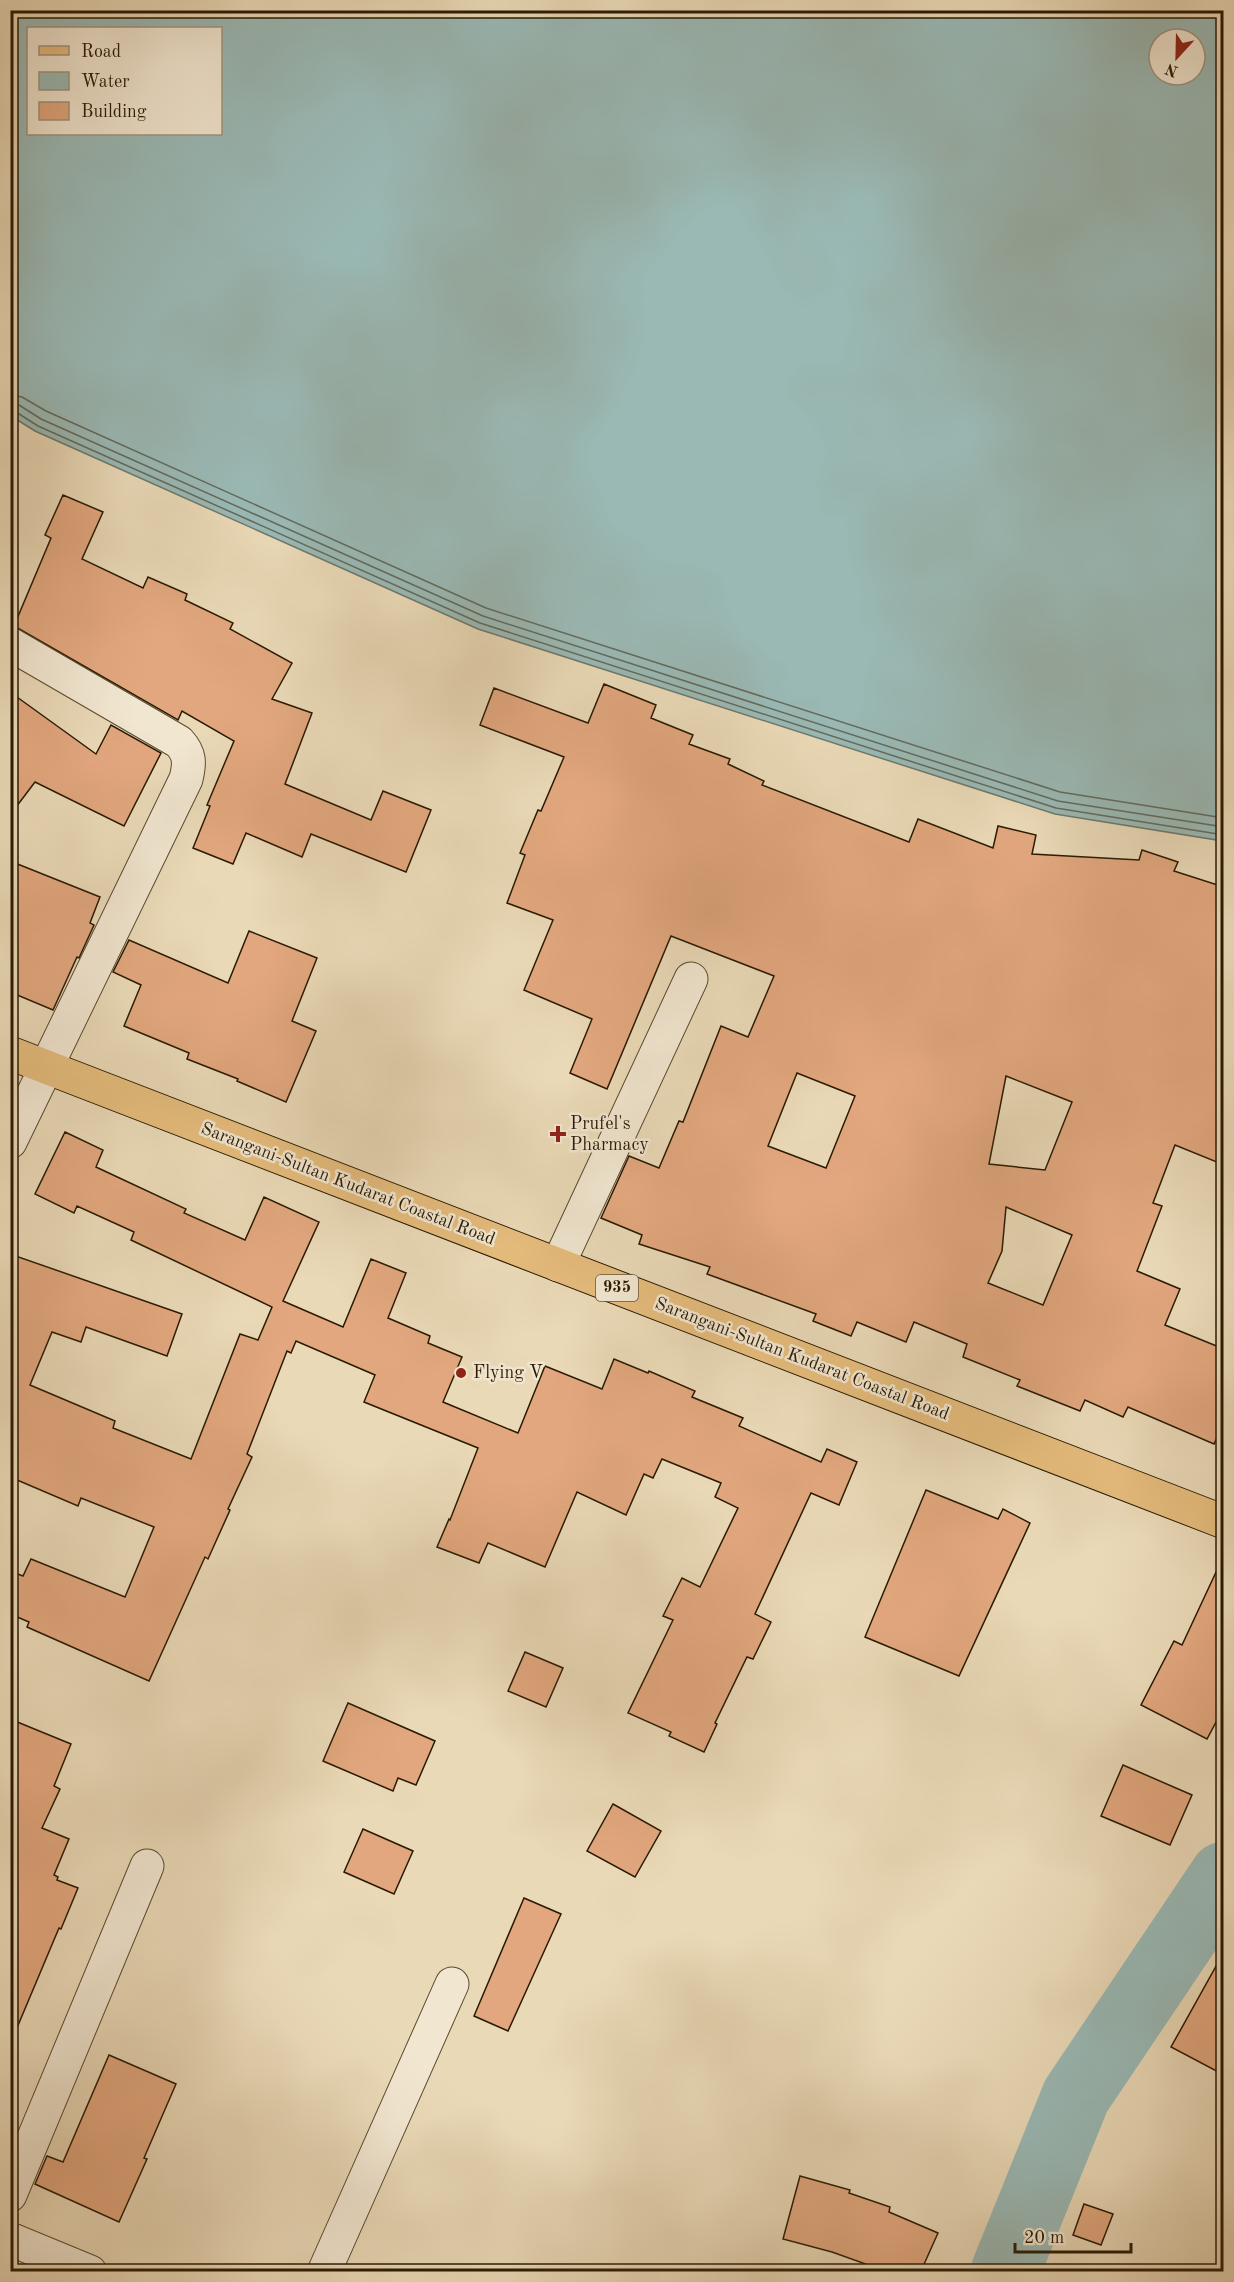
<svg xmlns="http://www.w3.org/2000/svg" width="1234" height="2282" font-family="'Old Standard TT',serif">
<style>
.water{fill:#9ab9b5;stroke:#6d796d;stroke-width:1.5;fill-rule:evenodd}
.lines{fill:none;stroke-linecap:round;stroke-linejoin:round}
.shore{stroke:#626a5c;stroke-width:1.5}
.river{stroke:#9ab9b5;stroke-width:69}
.building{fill:#e2a77e;stroke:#291a02;stroke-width:1.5;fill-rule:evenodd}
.street-casing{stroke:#594a2f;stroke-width:35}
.primary-casing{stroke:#291a02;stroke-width:35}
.street{stroke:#f1e6d0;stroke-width:33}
.primary{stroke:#e5bc7c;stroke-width:33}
.poi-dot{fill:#8f2418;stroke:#f1e6d0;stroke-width:2}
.labels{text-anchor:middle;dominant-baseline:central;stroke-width:5;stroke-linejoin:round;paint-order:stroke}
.shield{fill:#f1e6d0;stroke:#655740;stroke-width:1.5}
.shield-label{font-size:16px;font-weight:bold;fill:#291a02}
.poi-label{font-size:18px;fill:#291a02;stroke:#f1e6d0;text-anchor:start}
.street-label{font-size:18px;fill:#291a02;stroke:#f1e6d0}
</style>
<rect width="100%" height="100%" fill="#ead9b7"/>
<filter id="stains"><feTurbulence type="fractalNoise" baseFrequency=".00333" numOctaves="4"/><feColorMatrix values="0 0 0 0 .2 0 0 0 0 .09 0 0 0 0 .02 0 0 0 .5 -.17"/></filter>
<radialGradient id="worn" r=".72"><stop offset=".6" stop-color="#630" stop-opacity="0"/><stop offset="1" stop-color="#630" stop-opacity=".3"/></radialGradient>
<!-- water -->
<path class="water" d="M10,11h1213v830l-168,-27 -577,-185 -443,-198 -24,-15zM28,28h192v106h-192zM1159,39h36v36h-36z"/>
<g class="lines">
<!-- shore -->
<g class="shore">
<polyline points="10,395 22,397 46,411 486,608 1060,792 1224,818"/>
<polyline points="10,404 19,405 41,419 483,616 1058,801 1224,827"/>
<polyline points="10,411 16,412 38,426 480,623 1056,808 1224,835"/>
</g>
<!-- river -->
<polyline class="river" points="1005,2272 1076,2096 1224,1876"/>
</g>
<!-- building -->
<g class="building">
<polygon points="63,495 103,512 82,559 143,588 148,577 187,594 185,600 233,623 230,629 292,663 272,699 312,713 285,784 371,820 383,791 431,810 406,872 311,834 302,857 246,833 233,864 193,848 210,806 207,805 234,741 182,711 178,720 14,626 51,538 45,535"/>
<path d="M604,684l52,21 -5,13 42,17 -4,9 41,15 -2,5 36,17 -2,4 147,57 9,-23 75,29 5,-22 38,9 -4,19 107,6 3,-10 36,12 -4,9 50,16v278l-49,-20 -22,58 9,3 -25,65 43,18 -15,36 59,24v73l-10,22 -86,-37 -5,10 -38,-17 -5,11 -63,-25 3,-6 -57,-23 4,-13 -53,-22 -8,20 -49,-20 -6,14 -38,-15 3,-7 -109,-40 3,-7 -71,-23 3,-9 -41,-17 28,-62 30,12 20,-47 4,1 38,-96 27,11 26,-61 -103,-40 -64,153 -37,-16 22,-54 -68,-29 29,-70 -46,-17 18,-48 -5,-2 18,-43 3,1 23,-54 -84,-32 14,-37 94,35zM797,1073l58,23 -29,72 -58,-22zM1006,1076l66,26 -27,68 -56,-6zM1006,1207l66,28 -29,70 -55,-22 14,-32z"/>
<polygon points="10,692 96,754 111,725 161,753 124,826 35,782 10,815"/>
<polygon points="10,861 100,897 90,923 94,925 79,958 77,957 53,1010 10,992"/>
<polygon points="249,931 317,958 292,1021 316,1031 286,1102 237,1081 238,1079 187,1059 189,1053 124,1026 141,985 113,972 129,940 228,983"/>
<polygon points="65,1132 103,1150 96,1167 186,1209 184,1213 245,1240 264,1197 319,1222 283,1301 343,1327 371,1259 406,1273 388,1318 430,1336 428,1343 462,1357 443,1402 518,1433 545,1366 602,1389 614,1359 648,1373 649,1371 695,1391 692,1397 743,1418 739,1426 821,1462 827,1449 857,1462 839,1505 811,1493 755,1614 771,1622 753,1659 747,1657 715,1723 717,1724 704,1752 669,1736 671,1732 628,1713 673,1620 663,1616 682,1578 700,1587 738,1508 715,1497 721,1483 662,1459 653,1478 644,1474 626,1515 577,1492 545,1567 488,1543 479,1563 437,1547 449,1519 450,1520 478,1448 364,1402 375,1375 296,1341 291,1353 287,1351 247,1454 252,1457 228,1509 230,1510 208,1559 205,1557 149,1681 27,1627 29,1622 10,1614 10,1571 23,1576 31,1559 125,1597 154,1527 81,1498 78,1506 10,1477 10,1254 182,1314 167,1356 86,1327 81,1342 52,1332 30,1385 115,1421 113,1428 191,1459 240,1334 258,1340 272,1307 131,1240 134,1232 77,1206 74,1213 35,1194"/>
<polygon points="926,1490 998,1519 1003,1509 1030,1523 959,1676 865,1637"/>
<polygon points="1224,1555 1224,1707 1207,1739 1141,1705 1174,1641 1182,1645"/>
<polygon points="525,1652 563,1668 546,1707 508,1691"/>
<polygon points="348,1703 435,1741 416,1785 398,1778 393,1791 323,1761"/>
<polygon points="10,1719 71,1744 54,1786 60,1789 42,1828 69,1839 54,1875 58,1877 57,1880 78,1888 61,1929 59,1928 11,2042"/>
<polygon points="1123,1765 1192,1795 1170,1845 1101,1816"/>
<polygon points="613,1804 661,1831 635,1877 587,1851"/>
<polygon points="363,1829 413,1851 394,1894 344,1872"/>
<polygon points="524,1898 561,1914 508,2031 474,2016"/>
<polygon points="1224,1952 1224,2075 1171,2047"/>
<polygon points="109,2055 176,2084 144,2158 147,2159 119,2222 35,2184 47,2156 63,2162"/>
<polygon points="800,2176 850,2190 849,2193 890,2207 889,2212 938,2233 921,2271 885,2271 832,2252 783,2239"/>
<polygon points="1084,2204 1113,2214 1101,2245 1073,2235"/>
</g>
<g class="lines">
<defs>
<g id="street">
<path d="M10,644l169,98c11,12 11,21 7,37l-176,363"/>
<polyline points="558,1265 691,979"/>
<polyline points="10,2195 147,1866"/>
<polyline points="10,2239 90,2272"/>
<polyline points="324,2272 452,1984"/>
</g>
<polyline id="primary" points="10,1053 1224,1522"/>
</defs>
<!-- street casing -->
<use href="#street" class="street-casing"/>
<!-- primary casing -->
<use href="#primary" class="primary-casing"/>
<!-- street -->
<use href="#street" class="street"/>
<!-- primary -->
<use href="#primary" class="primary"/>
</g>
<!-- markers -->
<g class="poi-dot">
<path d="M555 1125h6v6h6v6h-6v6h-6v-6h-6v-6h6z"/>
<circle cx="461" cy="1373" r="6"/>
</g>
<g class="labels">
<!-- shield labels -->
<rect class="shield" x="596" y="1275" width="42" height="26" rx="4.5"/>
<g class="shield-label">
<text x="617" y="1288">935</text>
</g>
<!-- poi labels -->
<g class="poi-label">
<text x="570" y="1124">Prufel's<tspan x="570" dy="21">Pharmacy</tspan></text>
<text x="473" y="1373">Flying V</text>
</g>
<!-- street labels -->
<g class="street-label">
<text transform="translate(348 1184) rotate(21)">Sarangani-Sultan Kudarat Coastal Road</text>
<text transform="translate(802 1359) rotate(21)">Sarangani-Sultan Kudarat Coastal Road</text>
</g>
</g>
<!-- margin -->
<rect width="1234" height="2282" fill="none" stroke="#ead9b7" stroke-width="36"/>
<rect x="12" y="12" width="1210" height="2258" fill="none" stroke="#291a02" stroke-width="3"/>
<rect x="18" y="18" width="1198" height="2246" fill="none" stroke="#291a02" stroke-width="1.5"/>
<!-- legend -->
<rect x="27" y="27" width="195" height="108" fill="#f1e6d0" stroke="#a1947e" stroke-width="1.5"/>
<rect x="39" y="46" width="30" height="9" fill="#e5bc7c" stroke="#a1947e" stroke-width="1.5"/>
<text x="81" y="57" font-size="18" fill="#291a02">Road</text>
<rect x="39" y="72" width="30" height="18" fill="#9ab9b5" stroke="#a1947e" stroke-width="1.5"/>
<text x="81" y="87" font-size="18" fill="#291a02">Water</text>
<rect x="39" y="102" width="30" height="18" fill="#e2a77e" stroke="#a1947e" stroke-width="1.5"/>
<text x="81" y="117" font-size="18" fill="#291a02">Building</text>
<!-- north arrow -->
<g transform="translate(1177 57) rotate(202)"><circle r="28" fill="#f1e6d0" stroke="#a1947e" stroke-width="1.5"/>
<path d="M0-4.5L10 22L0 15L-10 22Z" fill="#8f2418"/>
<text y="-9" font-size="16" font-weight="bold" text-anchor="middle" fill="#291a02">N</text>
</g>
<!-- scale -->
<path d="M1015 2243v9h116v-9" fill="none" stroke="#291a02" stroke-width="3"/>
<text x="1024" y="2243" font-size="18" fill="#291a02" stroke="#f1e6d0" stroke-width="4.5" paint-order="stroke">20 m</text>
<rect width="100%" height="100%" filter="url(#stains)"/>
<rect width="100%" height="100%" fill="url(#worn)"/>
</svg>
